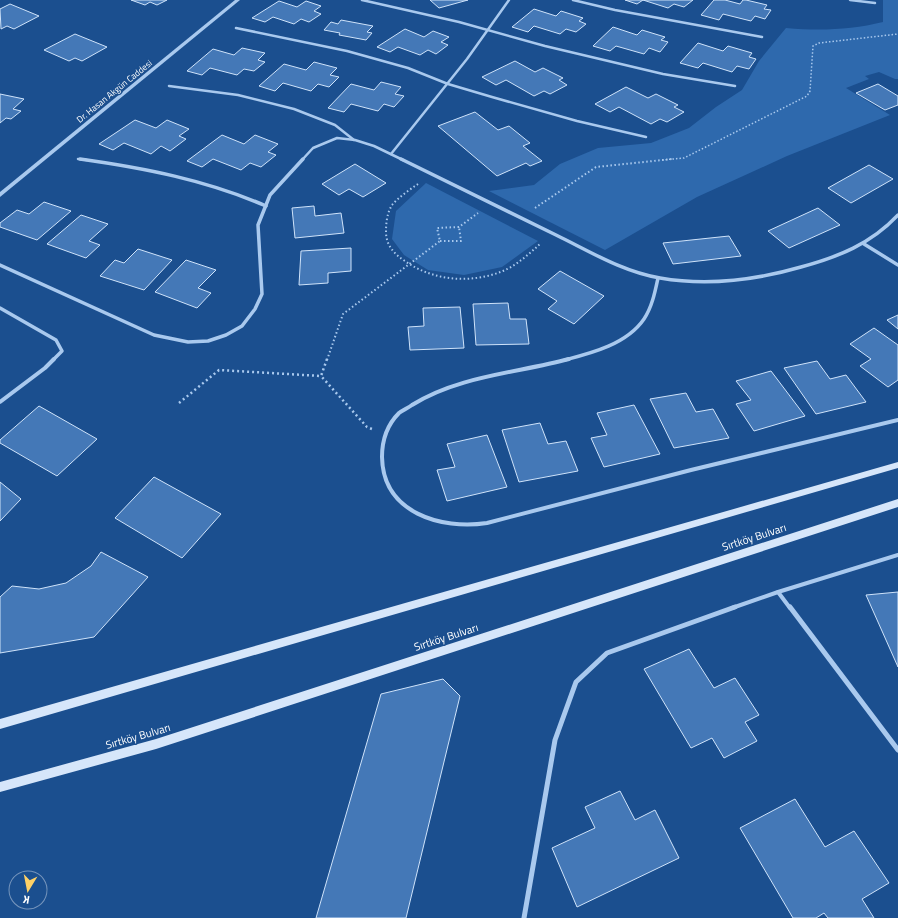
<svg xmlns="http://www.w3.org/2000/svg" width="898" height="918" font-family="'Titillium Web',sans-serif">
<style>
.green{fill:#2e69ad}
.building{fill:#4478b7;stroke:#cfe3fa}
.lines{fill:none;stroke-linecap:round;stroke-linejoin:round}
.path-far2{stroke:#a9c9ee;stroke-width:1.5;stroke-dasharray:1.5 2;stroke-linecap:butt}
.path-far1{stroke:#a9c9ee;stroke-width:2;stroke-dasharray:1.5 2.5;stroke-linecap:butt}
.path{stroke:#a9c9ee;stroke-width:2.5;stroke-dasharray:2 3;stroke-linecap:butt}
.minor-far3{stroke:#a9c9ee;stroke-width:2.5}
.minor-far2{stroke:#a9c9ee;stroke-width:3.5}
.minor-far1{stroke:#a9c9ee;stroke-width:4}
.minor{stroke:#a9c9ee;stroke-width:5}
.tertiary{fill:#a9c9ee;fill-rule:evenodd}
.secondary{fill:#d6e6fa;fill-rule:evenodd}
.labels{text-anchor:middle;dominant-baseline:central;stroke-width:3;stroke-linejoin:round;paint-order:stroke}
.far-street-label{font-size:9px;fill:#fff;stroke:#1b4f8f}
.street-label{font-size:11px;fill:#fff;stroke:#1b4f8f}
</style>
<rect width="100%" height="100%" fill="#1b4f8f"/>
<!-- green -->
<g class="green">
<path d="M883,0h15v79h-3l-16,-7 -14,4 4,3 -23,9 44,27 -103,41 -90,41 -92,53 -116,-59 45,-6 26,-21 38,-16 53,-5 38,-15 27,-21 26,-17 17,-29 27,-33c33,3 65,2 97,-6z"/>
<polygon points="426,183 538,241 502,267 464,275 428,270 404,255 392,239 396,211"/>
</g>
<!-- building -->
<g class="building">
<polygon points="131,0 167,0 157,5 150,2 145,5"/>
<polygon points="430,0 468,0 439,8"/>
<polygon points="625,0 643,0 637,4"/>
<polygon points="643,0 693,0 684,7 674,4 668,8"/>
<polygon points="714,0 725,0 740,4 743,0 746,0 767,5 764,9 771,10 765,19 755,16 751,21 723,14 719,20 701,15"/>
<polygon points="279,1 297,7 306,1 321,6 314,11 321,14 309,22 301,19 294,24 273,17 265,22 252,18"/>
<polygon points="10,4 39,16 14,29 7,26 1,29 0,9"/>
<polygon points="534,9 556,16 561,11 583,18 579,21 586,24 576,32 566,29 560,34 534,26 528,32 512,27"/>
<polygon points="341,20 373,26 367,32 372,33 366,40 339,35 340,33 324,30 331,22 338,24"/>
<polygon points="613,27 637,35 642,30 665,37 661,40 668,42 660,52 649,48 644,54 616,46 610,51 593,46"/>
<polygon points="405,29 424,37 433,31 449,37 441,42 448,45 436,54 428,50 420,55 398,47 390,52 377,47"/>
<polygon points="75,34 107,47 82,61 75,58 69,61 44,50"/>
<polygon points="698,43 723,51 728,46 752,53 749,57 756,59 749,69 737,66 732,72 703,63 698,68 680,63"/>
<polygon points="242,48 265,53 258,60 265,62 254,71 244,69 237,75 210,68 202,75 187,71 213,49 234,55"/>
<polygon points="515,61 535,72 543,68 563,78 559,80 567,85 550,94 544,91 534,96 506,80 496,85 482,77"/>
<polygon points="314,62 337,68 330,75 339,77 329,87 318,84 311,91 283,83 275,91 259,86 284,64 306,70"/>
<polygon points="381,82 401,87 395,94 404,96 394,107 384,104 378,111 351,104 344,112 328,108 351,84 374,90"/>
<polygon points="878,84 898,96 898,105 885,110 856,93"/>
<polygon points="626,87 648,98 656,94 678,105 674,107 684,112 667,122 660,119 651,124 619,107 610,112 595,104"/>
<polygon points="0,94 24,99 13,109 21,111 11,119 6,118 0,123"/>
<polygon points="475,112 498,130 509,126 530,143 523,146 542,161 530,166 526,163 497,176 438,126"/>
<polygon points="135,120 156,128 167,120 189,129 179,136 186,139 170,151 161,146 151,154 124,143 113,150 99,144"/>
<polygon points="222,135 244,144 255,135 278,144 268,152 276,155 261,167 250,163 241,170 213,159 202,167 187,161"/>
<polygon points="355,164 386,183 363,197 349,189 339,195 322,184"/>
<polygon points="869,165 893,179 851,203 828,188"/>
<polygon points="44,202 71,211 37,240 0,227 0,223 17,210 29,214"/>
<polygon points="314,206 315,216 341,213 344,233 295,238 292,208"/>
<polygon points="818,208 840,225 789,248 768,231"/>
<polygon points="81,215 108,224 89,241 100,245 86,258 47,244"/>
<polygon points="729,236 741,256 673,264 663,243"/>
<polygon points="351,248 351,271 328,273 328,283 299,285 301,251"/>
<polygon points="138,249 172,260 144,290 100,276 115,260 124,263"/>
<polygon points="186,260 216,270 198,288 211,293 197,308 155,292"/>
<polygon points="560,271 604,296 574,324 548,309 557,301 538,289"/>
<polygon points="508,303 510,319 526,319 529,344 476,345 473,304"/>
<polygon points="460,307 464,348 410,350 408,327 424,326 423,308"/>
<polygon points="898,315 898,329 887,320"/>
<polygon points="874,328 898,345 898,380 888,387 860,366 871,359 850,344"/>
<polygon points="817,361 830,379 846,375 866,402 816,414 784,368"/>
<polygon points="771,371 805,416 754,431 736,404 751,400 736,381"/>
<polygon points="686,393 696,412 713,409 729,438 674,448 650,399"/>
<polygon points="634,405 660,454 604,467 591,438 607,435 597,413"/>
<polygon points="39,406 97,439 57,476 0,443 0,440"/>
<polygon points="540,423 548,444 566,441 578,471 519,482 502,430"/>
<polygon points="487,435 507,487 447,501 437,470 455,467 447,444"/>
<polygon points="154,477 221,514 182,558 115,518"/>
<polygon points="0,482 21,499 0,521"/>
<polygon points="101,552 148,577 94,637 0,653 0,597 12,586 39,589 66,583 91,566"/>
<polygon points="898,592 898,667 866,595"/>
<polygon points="689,649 714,688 735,678 759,715 745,722 757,741 724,758 712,738 691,748 644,669"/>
<polygon points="443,679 460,696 406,918 316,918 381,694"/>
<polygon points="620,791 635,820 655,810 679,858 577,907 552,848 595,828 585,807"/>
<polygon points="795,799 825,847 854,831 889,883 862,899 874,918 828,918 824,913 816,918 793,918 740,828"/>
</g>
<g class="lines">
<!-- path-far2 -->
<polyline class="path-far2" points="662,160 684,158 807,96 810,91 813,46 819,43 898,34"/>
<!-- path-far1 -->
<g class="path-far1">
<path d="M418,184c-9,6 -19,13 -26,21 -5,8 -6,18 -6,27 0,13 8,22 19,29 28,20 66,23 98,10 14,-6 26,-17 37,-27"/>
<polyline points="535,208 596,167 672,159"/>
<polyline points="440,241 461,241 459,227"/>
<polyline points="327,360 343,314 440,241 437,228 459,227 478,213"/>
</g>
<!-- path -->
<g class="path">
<polyline points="327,359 321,376 367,427 372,429"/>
<polyline points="179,403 219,370 321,376"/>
</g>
<!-- minor-far3 -->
<g class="minor-far3">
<polyline points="362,0 459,22 545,46 663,74 735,86"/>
<polyline points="573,0 615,10 762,37"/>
<polyline points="850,0 875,3"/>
<polyline points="236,28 347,51 408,68 448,84 492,97 577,121 646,137"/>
<polyline points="169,86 238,95 294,109 335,125 354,140"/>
<polyline points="391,154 467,59 509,0"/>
<polyline points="78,159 87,160"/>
<polyline points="302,160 313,148 337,138 355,140 374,146 403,160"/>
</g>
<!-- minor-far2 -->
<g class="minor-far2">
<path d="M80,159c64,9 126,21 186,47"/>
<path d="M401,159c52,26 104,51 155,76 33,16 67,37 104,43 46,8 96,2 141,-11 37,-10 70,-23 97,-52"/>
<polyline points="864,244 898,265"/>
<polyline points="0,265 154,335 188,342 208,341 226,335 242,326 255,309 262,294 258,225 270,195 303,159"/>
<polyline points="0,308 56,340 62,351 53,360"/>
<path d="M565,360c27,-7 62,-16 79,-41 8,-12 11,-27 14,-41"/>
</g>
<!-- minor-far1 -->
<g class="minor-far1">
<path d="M569,359c-52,14 -111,17 -157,46 -4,3 -9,5 -13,8 -12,12 -17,27 -17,44 1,56 59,73 105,66l204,-53 207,-50"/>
<polyline points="0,402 45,368 54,359"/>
<polyline points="778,592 790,608"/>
<polyline points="732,608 778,592 898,555"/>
</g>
<!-- minor -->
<g class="minor">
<polyline points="790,607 898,750"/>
<polyline points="524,918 555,740 576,682 607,653 735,607"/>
</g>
<!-- tertiary -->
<polygon class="tertiary" points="235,0 240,0 0,197 0,192"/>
<!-- secondary -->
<g class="secondary">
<polygon points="898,462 898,468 0,729 0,719"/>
<polygon points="898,499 898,507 156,749 0,792 0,782 156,739"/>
</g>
</g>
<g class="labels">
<!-- far-street labels -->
<g class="far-street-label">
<text transform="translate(114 91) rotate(-39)">Dr. Hasan Akgün Caddesi</text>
</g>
<!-- street labels -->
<g class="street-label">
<text transform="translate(754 537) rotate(-18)">Sırtköy Bulvarı</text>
<text transform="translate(446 637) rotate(-18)">Sırtköy Bulvarı</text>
<text transform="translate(138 736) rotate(-16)">Sırtköy Bulvarı</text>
</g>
</g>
<!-- north arrow -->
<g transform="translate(28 890) rotate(190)"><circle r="19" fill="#1b4f8f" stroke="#7695bc"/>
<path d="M0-3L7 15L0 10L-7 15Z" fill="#ffd166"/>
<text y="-6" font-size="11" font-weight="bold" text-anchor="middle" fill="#ffffff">K</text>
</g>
</svg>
